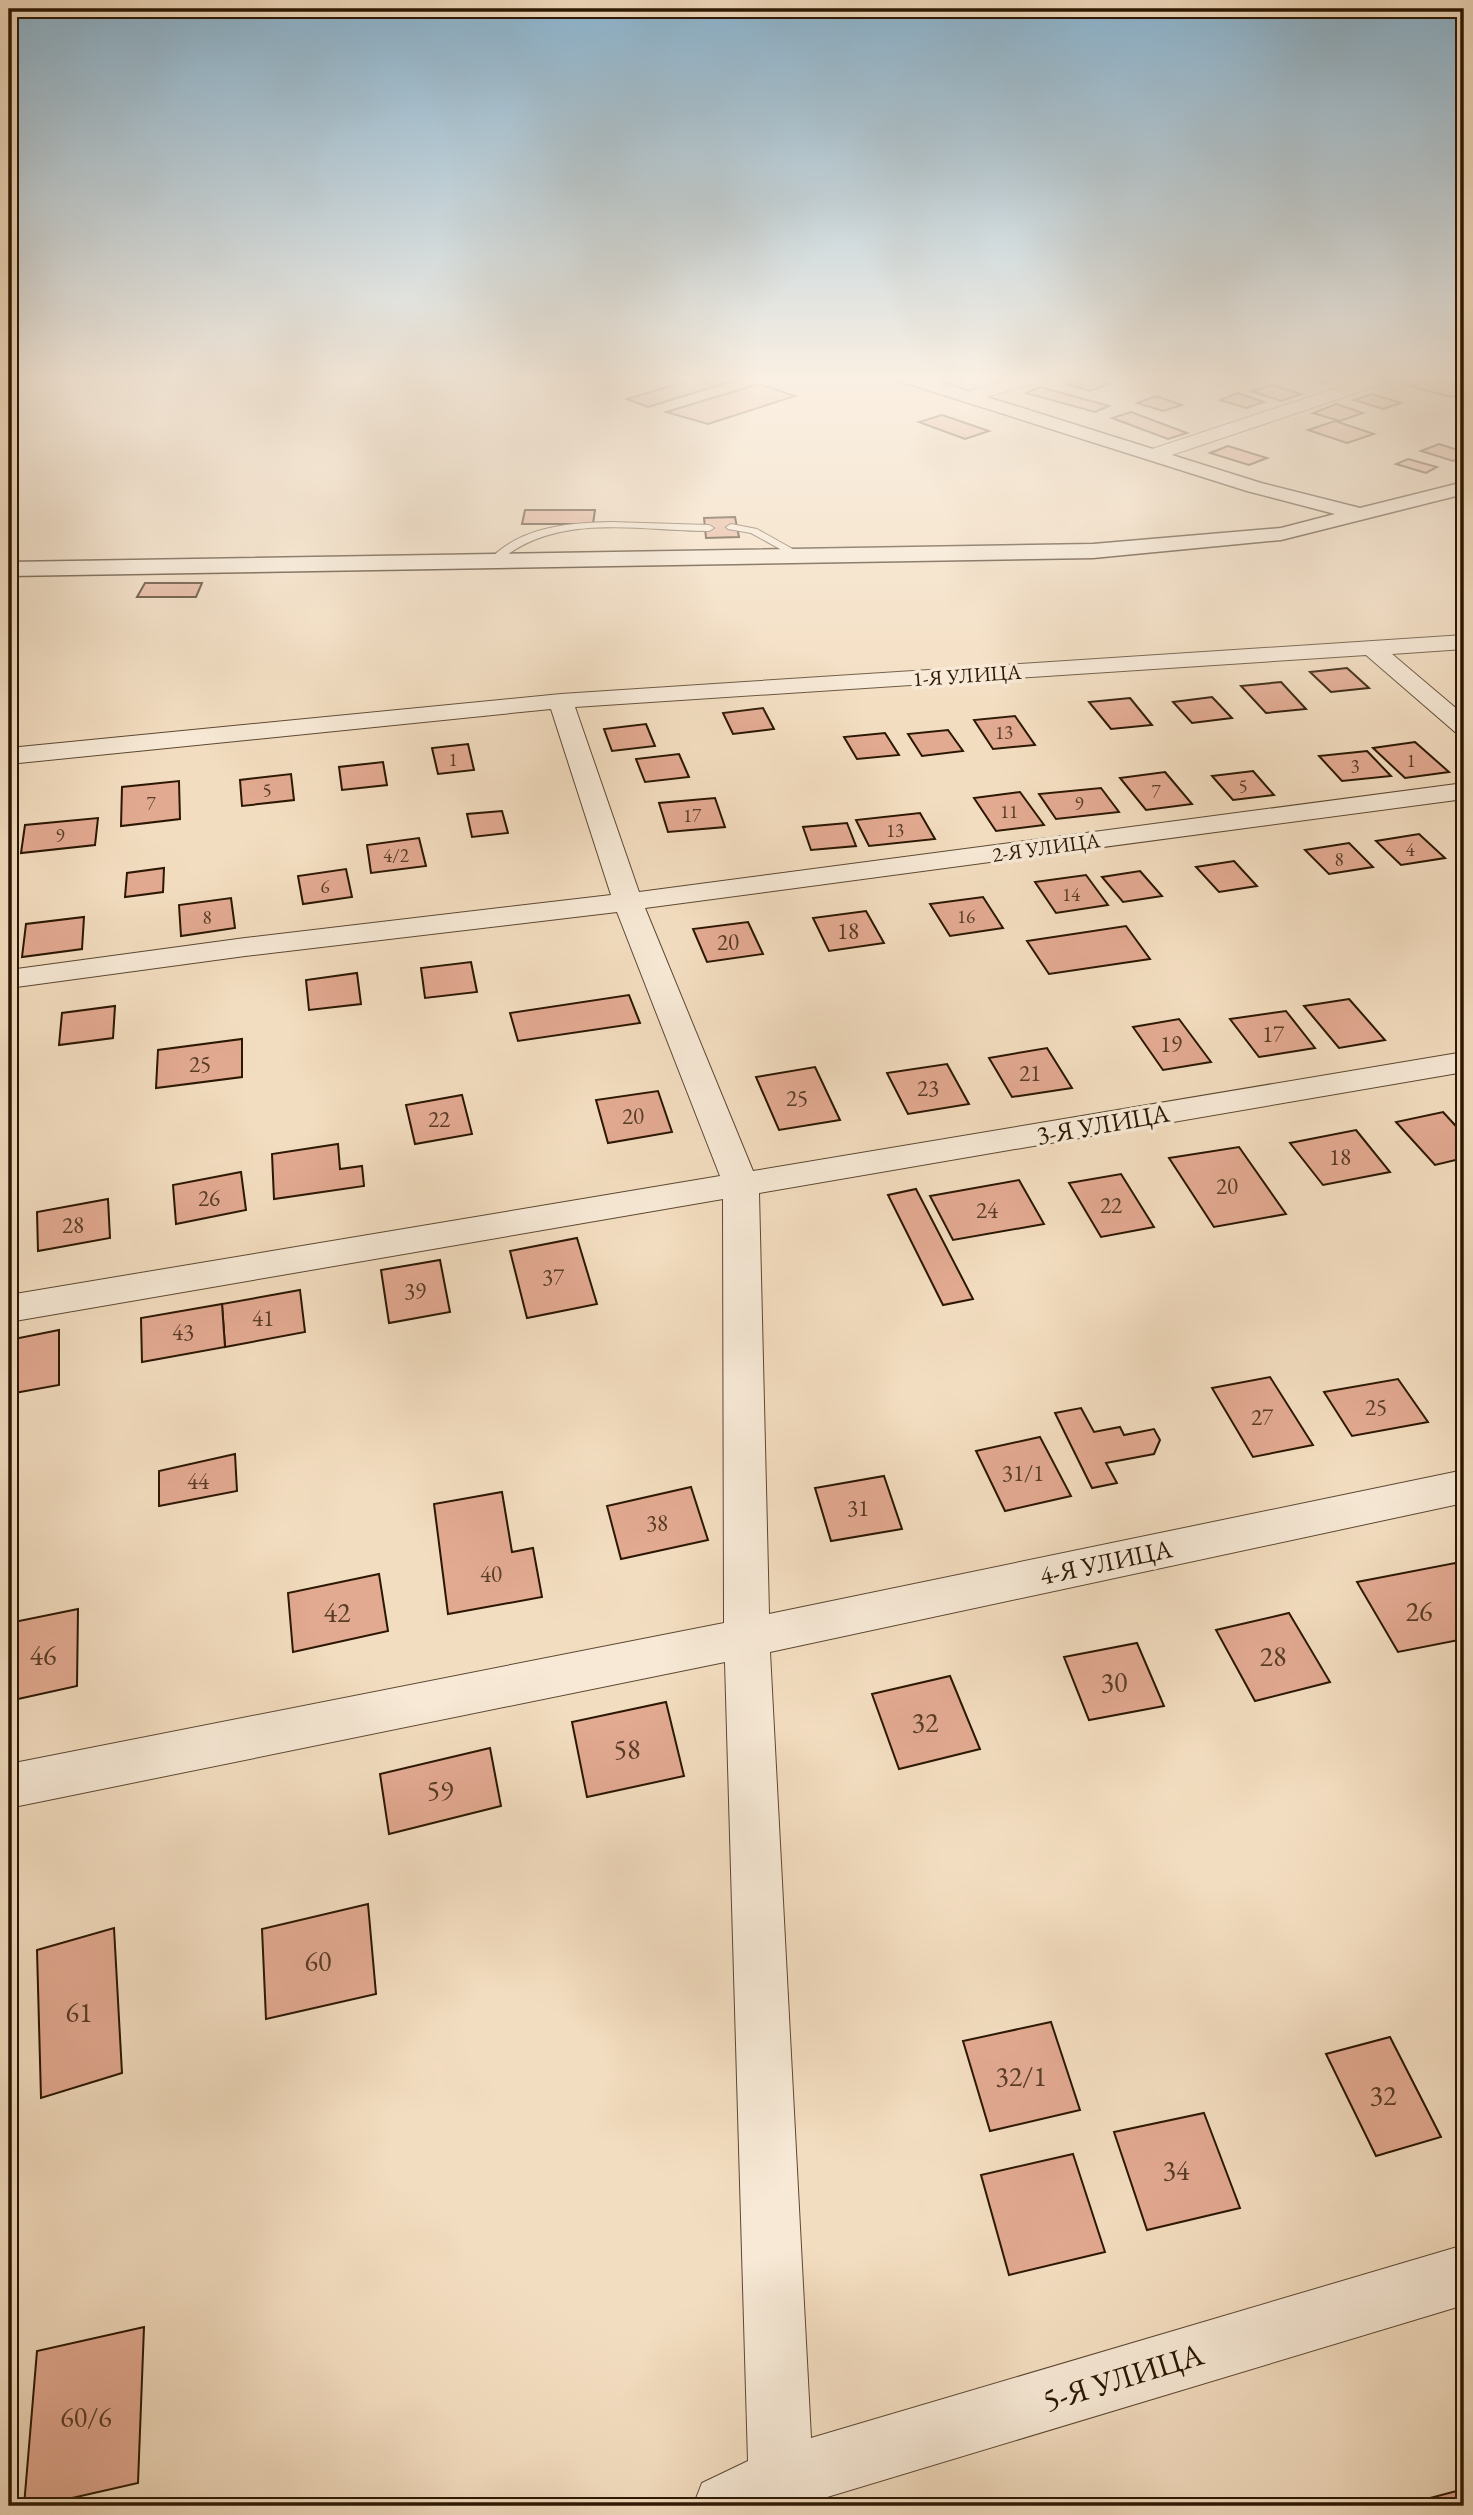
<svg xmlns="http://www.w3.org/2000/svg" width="1473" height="2515" font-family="'EB Garamond',serif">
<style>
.building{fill:#e3aa92;stroke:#2b1702;stroke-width:2}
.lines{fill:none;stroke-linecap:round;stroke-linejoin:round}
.lane-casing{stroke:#5d4832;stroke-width:2}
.street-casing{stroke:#5d4832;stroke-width:2}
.secondary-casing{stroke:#2b1702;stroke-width:3}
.lane{fill:#f7e9d6;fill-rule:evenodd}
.street{fill:#f7e9d6;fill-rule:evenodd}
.secondary{fill:#f7e9d6;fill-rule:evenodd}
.labels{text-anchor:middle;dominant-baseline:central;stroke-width:7;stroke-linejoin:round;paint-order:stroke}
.far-number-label{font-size:19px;fill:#593c26}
.far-street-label{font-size:21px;fill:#2b1702;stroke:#f7e9d6}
.number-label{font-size:23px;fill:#593c26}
.street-label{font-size:26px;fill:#2b1702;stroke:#f7e9d6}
.near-number-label{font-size:28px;fill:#593c26}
.near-street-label{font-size:32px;fill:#2b1702;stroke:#f7e9d6}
</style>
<rect width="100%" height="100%" fill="#f3ddc0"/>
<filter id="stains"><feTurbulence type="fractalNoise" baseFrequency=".00286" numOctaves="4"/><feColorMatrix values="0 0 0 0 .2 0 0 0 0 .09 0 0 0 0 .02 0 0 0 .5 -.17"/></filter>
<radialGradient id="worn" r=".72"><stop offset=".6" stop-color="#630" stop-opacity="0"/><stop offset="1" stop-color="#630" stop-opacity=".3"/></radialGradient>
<!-- building -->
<g class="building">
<polygon points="387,375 450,375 409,383 398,376"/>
<polygon points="739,375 746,377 648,407 627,399 684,382 667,376 670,375"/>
<polygon points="1294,375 1331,375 1342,378 1323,384"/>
<polygon points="1084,377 1109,384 1090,391 1065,383"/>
<polygon points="1431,378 1464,388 1464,393 1451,397 1410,386"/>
<polygon points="759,384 795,396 708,424 666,412"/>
<polygon points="1272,385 1301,394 1281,401 1252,391"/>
<polygon points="1040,387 1109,406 1095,412 1026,393"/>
<polygon points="1238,393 1264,402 1246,408 1220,400"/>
<polygon points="1372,394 1401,403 1383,409 1354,400"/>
<polygon points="1156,396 1182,405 1163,411 1137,403"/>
<polygon points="1336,404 1363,413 1340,421 1313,413"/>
<polygon points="1131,412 1187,433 1168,439 1112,418"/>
<polygon points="942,415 989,431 965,439 919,422"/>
<polygon points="1335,421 1374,434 1347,443 1308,430"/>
<polygon points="1439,444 1464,452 1464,456 1453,461 1421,451"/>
<polygon points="1228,446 1267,458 1249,465 1210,453"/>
<polygon points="1408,459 1437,467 1426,473 1396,464"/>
<polygon points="525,510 595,510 593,524 522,524"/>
<polygon points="735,517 739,537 706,538 704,518"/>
<polygon points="145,583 202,583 196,597 137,597"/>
<polygon points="1347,668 1369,688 1331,692 1310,672"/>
<polygon points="1281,682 1306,709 1266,713 1241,686"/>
<polygon points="1212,697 1232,718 1192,723 1173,702"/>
<polygon points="1130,698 1152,725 1111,729 1089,702"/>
<polygon points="763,708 774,729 733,734 723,713"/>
<polygon points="1015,716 1035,745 993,749 974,720"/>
<polygon points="646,724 655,746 612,751 604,729"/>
<polygon points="948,730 963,751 922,756 908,734"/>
<polygon points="885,733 899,755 857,759 844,737"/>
<polygon points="1415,742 1449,772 1405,778 1373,748"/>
<polygon points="468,744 474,770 438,774 432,748"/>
<polygon points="1367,751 1391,776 1342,781 1319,756"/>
<polygon points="679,754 689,777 645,782 636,759"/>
<polygon points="383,762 387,785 342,790 339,767"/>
<polygon points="1253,771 1274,795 1233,800 1212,776"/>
<polygon points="1165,772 1192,804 1146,810 1120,778"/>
<polygon points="291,774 294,800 242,806 240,780"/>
<polygon points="179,781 180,819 121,826 122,787"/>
<polygon points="1101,788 1119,812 1056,819 1039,794"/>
<polygon points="1020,792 1044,825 996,831 974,798"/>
<polygon points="715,798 725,827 668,832 659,803"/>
<polygon points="502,811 508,833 472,837 467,814"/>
<polygon points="920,813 935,839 869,846 856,820"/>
<polygon points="98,818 95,845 21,853 25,825"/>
<polygon points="847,823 856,846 811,850 803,827"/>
<polygon points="1419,834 1445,858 1401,865 1376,841"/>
<polygon points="419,838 426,866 371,873 367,845"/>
<polygon points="1349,843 1373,867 1329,874 1305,850"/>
<polygon points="1234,861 1257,886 1219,892 1196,867"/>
<polygon points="164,868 163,892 125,897 127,873"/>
<polygon points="346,869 352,897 303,904 298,876"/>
<polygon points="1140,871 1162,896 1123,902 1102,877"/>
<polygon points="1086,875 1108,905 1056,913 1035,882"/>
<polygon points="983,897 1003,928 950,936 930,904"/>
<polygon points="231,898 235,928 181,936 179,905"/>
<polygon points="866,911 884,943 829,951 813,918"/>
<polygon points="84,917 82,949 22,957 26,924"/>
<polygon points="748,922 763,954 707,962 693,929"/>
<polygon points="1126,926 1150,959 1049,974 1027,941"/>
<polygon points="471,962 477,992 425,998 421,968"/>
<polygon points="357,973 361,1004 309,1010 306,980"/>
<polygon points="629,995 640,1023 518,1041 510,1013"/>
<polygon points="1349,999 1385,1040 1339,1048 1304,1006"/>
<polygon points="115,1006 113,1038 59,1045 62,1013"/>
<polygon points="1286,1011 1315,1048 1259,1057 1230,1019"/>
<polygon points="1179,1019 1211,1062 1163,1070 1133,1027"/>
<polygon points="242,1039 242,1077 156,1088 158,1050"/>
<polygon points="1047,1048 1072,1088 1012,1097 989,1058"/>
<polygon points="947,1064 969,1104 908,1114 887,1073"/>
<polygon points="815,1067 840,1120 779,1130 756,1077"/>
<polygon points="658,1091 672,1132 608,1143 596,1100"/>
<polygon points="462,1095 472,1134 415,1144 406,1105"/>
<polygon points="1443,1112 1464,1135 1464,1158 1435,1165 1396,1122"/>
<polygon points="1356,1130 1390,1172 1323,1185 1290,1143"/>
<polygon points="338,1144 340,1169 362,1166 364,1186 274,1199 272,1154"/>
<polygon points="1239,1147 1286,1214 1214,1227 1169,1158"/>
<polygon points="241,1172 246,1210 176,1224 173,1185"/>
<polygon points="1121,1174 1154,1227 1101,1237 1069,1183"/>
<polygon points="1019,1180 1044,1224 953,1240 930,1196"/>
<polygon points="916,1189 973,1299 943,1305 888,1195"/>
<polygon points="108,1199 110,1238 38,1251 37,1212"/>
<polygon points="577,1238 597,1304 527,1318 510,1251"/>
<polygon points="440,1260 450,1312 389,1323 381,1270"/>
<polygon points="300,1290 305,1332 225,1347 222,1304"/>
<polygon points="222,1304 225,1347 142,1362 141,1318"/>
<polygon points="59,1330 59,1385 9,1394 9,1340"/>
<polygon points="1270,1377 1313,1445 1253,1457 1212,1388"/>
<polygon points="1398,1379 1428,1422 1352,1436 1324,1392"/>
<polygon points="1081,1408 1094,1432 1120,1427 1124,1435 1154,1429 1160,1440 1154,1454 1106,1463 1117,1483 1092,1488 1055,1413"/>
<polygon points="1040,1437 1071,1496 1005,1511 976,1451"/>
<polygon points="235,1454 237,1491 159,1506 159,1471"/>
<polygon points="884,1476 902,1529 831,1541 815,1488"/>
<polygon points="691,1487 708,1540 621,1559 607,1506"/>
<polygon points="502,1492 512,1552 533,1548 542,1597 448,1614 434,1504"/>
<polygon points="1455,1563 1464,1577 1464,1639 1398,1652 1357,1582"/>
<polygon points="379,1574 388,1631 293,1652 288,1593"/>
<polygon points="78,1609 77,1686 9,1701 9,1623"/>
<polygon points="1289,1613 1330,1682 1255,1701 1216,1630"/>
<polygon points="1137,1643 1164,1706 1089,1720 1064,1657"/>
<polygon points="950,1676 980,1749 899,1769 872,1694"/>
<polygon points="666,1702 684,1776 587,1797 572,1722"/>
<polygon points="490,1748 501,1806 389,1834 380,1774"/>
<polygon points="368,1904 376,1994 266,2019 262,1929"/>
<polygon points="114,1928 122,2073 41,2098 37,1950"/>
<polygon points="1051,2022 1080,2110 990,2131 963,2041"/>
<polygon points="1390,2037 1441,2137 1376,2156 1326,2054"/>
<polygon points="1204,2113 1240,2208 1147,2230 1114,2132"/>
<polygon points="1073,2154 1105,2252 1009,2275 981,2175"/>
<polygon points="144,2327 138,2483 37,2506 24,2506 37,2351"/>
<polygon points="1464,2489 1464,2506 1416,2506 1415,2502"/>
</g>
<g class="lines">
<defs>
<g id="lane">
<path d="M611,522l98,3 5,3 -5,3c-73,0 -155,-20 -213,33l-9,-2c32,-35 79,-39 124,-40z"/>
<polygon points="731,524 757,529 807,557 798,559 751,533 728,529 726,527"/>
</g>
<g id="street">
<polygon points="1026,375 1053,375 1050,379 968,402 959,397 962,393"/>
<polygon points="1376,375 1401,375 1398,379 1160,459 1146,459 1144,455 1146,451"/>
<polygon points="1464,635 1464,649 1392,654 1464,715 1464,734 1455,732 1366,655 575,707 639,892 1464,783 1464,799 645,908 753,1171 1464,1052 1464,1072 759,1193 769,1614 1464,1470 1464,1503 770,1652 811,2438 1464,2245 1464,2305 814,2501 814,2506 693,2506 702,2483 748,2461 725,1662 9,1808 9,1764 724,1623 723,1199 9,1322 9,1295 720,1176 617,912 245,956 9,988 9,970 245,938 611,895 551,709 9,764 9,748 561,694"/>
</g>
<polygon id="secondary" points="890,375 917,375 1261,483 1360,508 1464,482 1464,494 1281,540 1093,558 9,576 9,562 1093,544 1281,528 1335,514 1247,491 893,379"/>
</defs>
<!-- lane casing -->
<use href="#lane" class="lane-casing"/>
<!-- street casing -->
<use href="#street" class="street-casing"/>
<!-- secondary casing -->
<use href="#secondary" class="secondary-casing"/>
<!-- lane -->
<use href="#lane" class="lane"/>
<!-- street -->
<use href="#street" class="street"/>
<!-- secondary -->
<use href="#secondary" class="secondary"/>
</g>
<!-- sky -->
<linearGradient id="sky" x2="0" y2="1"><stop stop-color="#8ab7d5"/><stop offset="0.52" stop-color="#faf0e3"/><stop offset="1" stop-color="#faf0e3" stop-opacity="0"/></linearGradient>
<rect width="1473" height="727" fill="url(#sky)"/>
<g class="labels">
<!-- far-number labels -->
<g class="far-number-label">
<text x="1004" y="732">13</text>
<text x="453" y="759">1</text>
<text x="1411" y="760">1</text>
<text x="1355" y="766">3</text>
<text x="1243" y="786">5</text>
<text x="267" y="790">5</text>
<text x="1156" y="791">7</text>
<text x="151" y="803">7</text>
<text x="1079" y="803">9</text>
<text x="1009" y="811">11</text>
<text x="692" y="815">17</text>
<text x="895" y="830">13</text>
<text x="60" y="835">9</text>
<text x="1410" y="849">4</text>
<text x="396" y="855">4/2</text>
<text x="1339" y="859">8</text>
<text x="325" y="886">6</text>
<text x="1071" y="894">14</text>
<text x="966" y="916">16</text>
<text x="207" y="917">8</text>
</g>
<!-- far-street labels -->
<g class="far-street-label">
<text transform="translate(967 675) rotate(-4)">1-Я УЛИЦА</text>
<text transform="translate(1046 847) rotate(-8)">2-Я УЛИЦА</text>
</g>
<!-- number labels -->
<g class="number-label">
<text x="848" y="931">18</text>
<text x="728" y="942">20</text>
<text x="1273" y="1034">17</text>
<text x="1171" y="1044">19</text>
<text x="200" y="1064">25</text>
<text x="1030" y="1073">21</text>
<text x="928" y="1088">23</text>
<text x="797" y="1098">25</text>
<text x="633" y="1116">20</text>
<text x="439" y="1119">22</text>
<text x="1340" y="1157">18</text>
<text x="1227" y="1186">20</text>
<text x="209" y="1198">26</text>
<text x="1111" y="1205">22</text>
<text x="987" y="1210">24</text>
<text x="73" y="1225">28</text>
<text x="553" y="1277">37</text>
<text x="415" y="1291">39</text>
<text x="263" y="1318">41</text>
<text x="183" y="1332">43</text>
<text x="1376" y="1407">25</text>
<text x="1262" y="1417">27</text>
<text x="1023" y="1473">31/1</text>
<text x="198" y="1481">44</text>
<text x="858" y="1508">31</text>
<text x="657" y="1523">38</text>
<text x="491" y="1574">40</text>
</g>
<!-- street labels -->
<g class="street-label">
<text transform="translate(1103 1124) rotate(-10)">3-Я УЛИЦА</text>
<text transform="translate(1106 1562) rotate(-12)">4-Я УЛИЦА</text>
</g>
<!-- near-number labels -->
<g class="near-number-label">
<text x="1419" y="1611">26</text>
<text x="337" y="1612">42</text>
<text x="43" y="1655">46</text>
<text x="1273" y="1656">28</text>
<text x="1114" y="1682">30</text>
<text x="925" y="1722">32</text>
<text x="627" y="1749">58</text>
<text x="440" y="1790">59</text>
<text x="318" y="1961">60</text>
<text x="79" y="2012">61</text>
<text x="1021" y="2076">32/1</text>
<text x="1383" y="2095">32</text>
<text x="1176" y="2170">34</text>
<text x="86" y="2417">60/6</text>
</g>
<!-- near-street labels -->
<g class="near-street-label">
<text transform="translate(1123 2377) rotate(-17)">5-Я УЛИЦА</text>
</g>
</g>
<!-- margin -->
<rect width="1473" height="2515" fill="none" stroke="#f3ddc0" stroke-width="35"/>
<rect x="10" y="10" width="1452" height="2494" fill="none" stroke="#2b1702" stroke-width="3.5"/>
<rect x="18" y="18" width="1438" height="2480" fill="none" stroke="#2b1702" stroke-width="2"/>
<rect width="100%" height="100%" filter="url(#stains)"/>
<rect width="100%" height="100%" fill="url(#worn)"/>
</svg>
